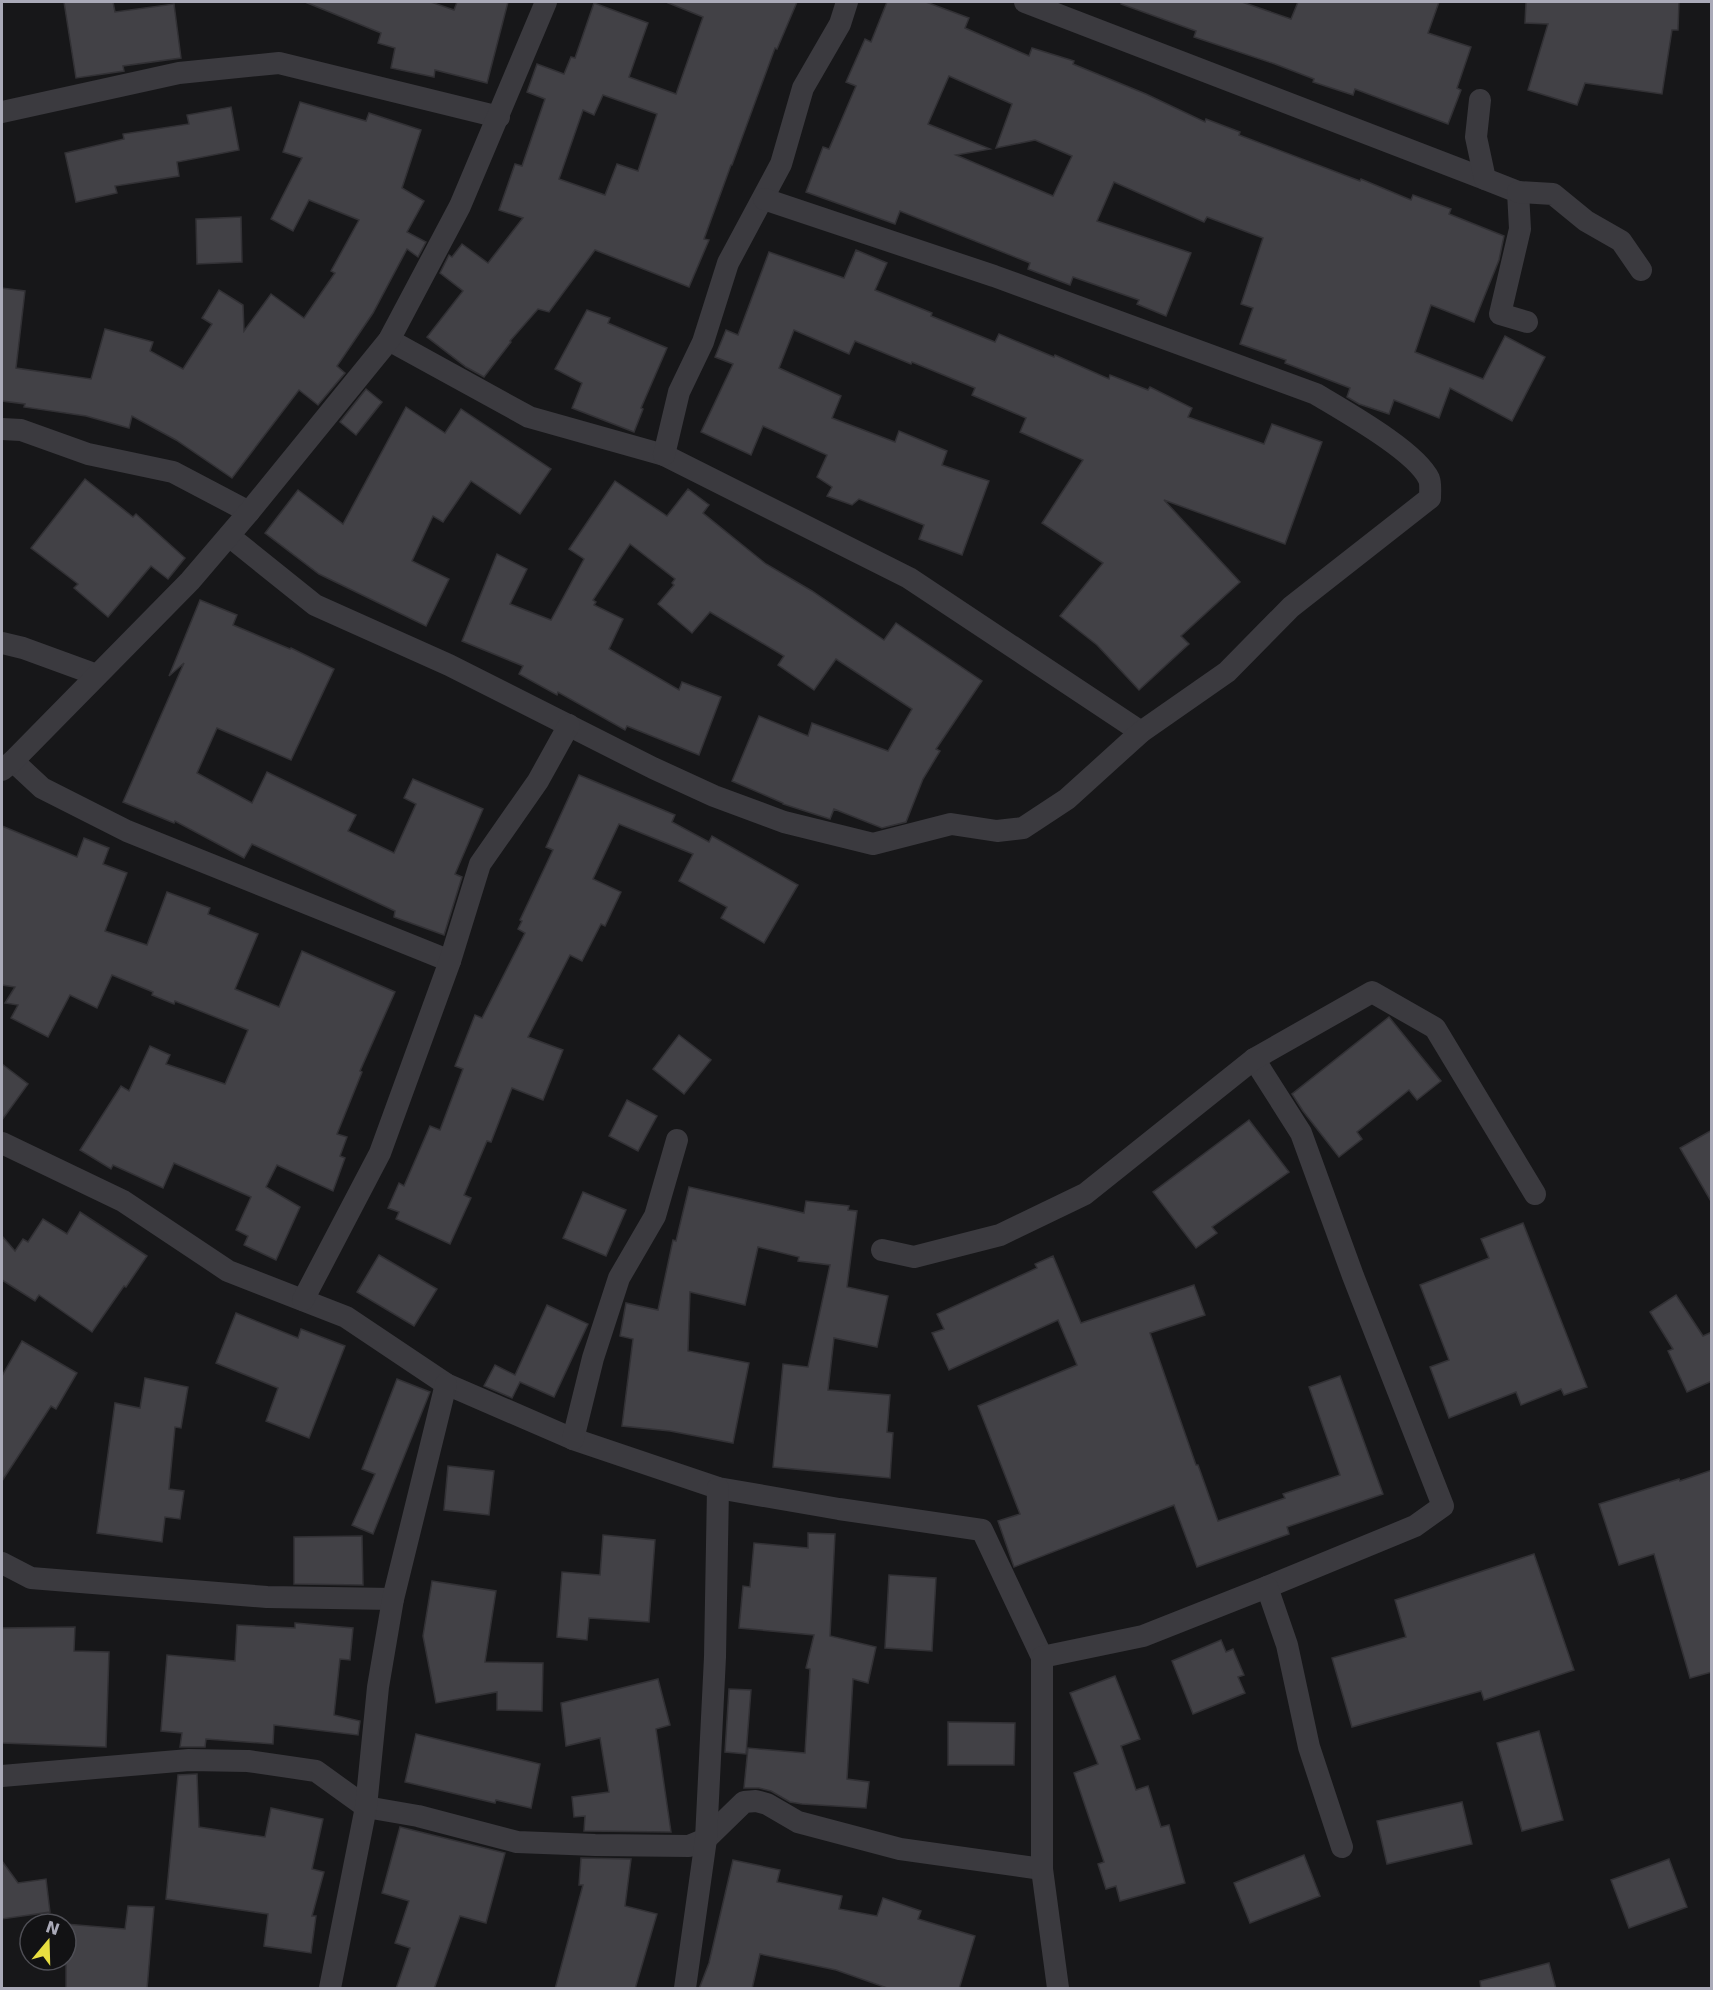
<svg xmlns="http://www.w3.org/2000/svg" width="1713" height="1990" font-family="'DejaVu Sans',sans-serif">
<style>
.building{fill:#424146;stroke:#323135;stroke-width:1.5;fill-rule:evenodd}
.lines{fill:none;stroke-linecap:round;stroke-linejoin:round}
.street{stroke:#3b3a3f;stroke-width:22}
</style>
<rect width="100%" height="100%" fill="#171719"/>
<!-- building -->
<g class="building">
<polygon points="64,2 113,2 115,12 174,4 181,58 123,66 124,71 76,78"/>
<polygon points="305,2 431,2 454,10 457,2 508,2 487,83 435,70 434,77 391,68 395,48 378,43 381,33"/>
<path d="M666,2h131l-20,47 -2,-1 -43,117h-1l-27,74 5,1 -20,47 -94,-37 -46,62 -11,-3 -28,32 1,1 -27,35 -18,-10 -39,-30 36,-46 -23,-18 9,-18 3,2 10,-13 26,19 35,-45 -24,-8 16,-46 7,2 23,-67 -18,-7 10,-28 27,10 7,-17 4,1 19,-55 54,20 -19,54 47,17 27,-77zM603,95l54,19 -19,57 -21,-7 -12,31 -46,-16 24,-69 11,5z"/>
<path d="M887,2h39l43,16 -4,10 64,28 3,-8 42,13 -1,3 73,30 59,28 1,-3 34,13 -1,3 121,46 1,-2 50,21 2,-5 38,14 -2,5 55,22 -5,24 -25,62 -43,-17 -16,47 68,27 22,-43 40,21 -33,64 -62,-33 -11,30 -45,-18 -5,14 -30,-10 -12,-7 3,-9 -65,-25 1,-3 -46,-16 13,-36 -12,-4 22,-66 -56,-21 -3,5 -90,-40 -17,39 94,32 -25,63 -29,-12 2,-4 -66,-23 -3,8 -42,-16 2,-6 -130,-52 -5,13 -89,-32 17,-45 6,2 27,-63 -10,-4 19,-43 6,3zM949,76l63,28 -16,44 39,-8 37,16 -19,40 -97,-41 34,-6 -62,-25z"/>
<polygon points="1121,2 1242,2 1291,19 1298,2 1439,2 1428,33 1471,47 1457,88 1461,90 1448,124 1355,89 1353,95 1313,82 1314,79 1275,64 1194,37 1196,31 1121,4"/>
<polygon points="1526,2 1679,2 1678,30 1672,30 1662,94 1585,83 1577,105 1528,90 1548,24 1525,23"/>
<polygon points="300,102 366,121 369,113 421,130 402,188 424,201 407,232 426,242 418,257 407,249 373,313 337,366 345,373 318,405 299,390 232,478 176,440 132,416 129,428 86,416 24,407 25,404 2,401 2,288 25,291 16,368 91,379 105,329 153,342 150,351 183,369 212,324 202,318 219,290 243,305 244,331 271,294 304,318 335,273 331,271 359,220 309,200 293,231 271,219 302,158 283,152"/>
<polygon points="231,107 239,150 177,162 179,176 115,186 117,193 76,202 65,153 124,139 123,134 189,124 187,115"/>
<polygon points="241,217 242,262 197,264 196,219"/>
<polygon points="856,250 887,263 875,290 932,313 931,316 995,342 999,334 1054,357 1055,355 1109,379 1110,375 1148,390 1150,387 1192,408 1188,417 1264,444 1272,424 1322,442 1285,544 1164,500 1240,582 1181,636 1189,644 1139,690 1097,645 1060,616 1103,563 1042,523 1083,460 1020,432 1026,418 972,395 975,388 912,362 911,364 855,341 849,354 794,330 779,368 841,396 832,418 895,442 899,431 947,451 942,465 989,481 962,555 919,539 924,525 859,499 852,505 827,496 832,487 817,477 827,455 763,426 751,455 701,432 733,364 715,357 726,330 738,335 769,252 844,278"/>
<polygon points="587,310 610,318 608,323 667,348 641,408 643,409 634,432 572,408 582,383 555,369"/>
<polygon points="366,389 382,402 356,435 340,422"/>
<polygon points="406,407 445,433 461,409 551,469 520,514 471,481 443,522 433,516 412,561 449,579 426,626 319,574 265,533 298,490 343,524"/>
<polygon points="85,479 133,517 136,514 185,558 168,579 151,566 108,617 74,588 78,584 31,548"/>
<polygon points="615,481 667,516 688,489 709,505 703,513 766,564 812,591 884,640 896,623 982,681 936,749 940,751 923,779 906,822 882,828 834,809 830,819 783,804 783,803 732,781 759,716 808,736 812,723 888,751 912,709 836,659 814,690 778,665 784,656 710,612 692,633 658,604 674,585 672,583 675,579 630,544 593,600 596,602 594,605 623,619 609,649 679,690 682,682 721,697 699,755 627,726 625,730 558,692 557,695 519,674 523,666 462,641 497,554 527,569 510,604 551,620 584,559 569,549"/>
<polygon points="200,600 237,615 233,625 290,649 291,648 334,669 291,760 217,728 197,773 252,803 267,772 356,815 348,831 394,853 416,804 404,798 413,779 483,809 455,874 462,877 444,935 394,917 395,911 252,844 244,858 175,821 174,823 123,802 184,663 169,676"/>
<polygon points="579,775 675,815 672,822 709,842 712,836 798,885 764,943 721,918 727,907 679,881 693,854 619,824 593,879 621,892 605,926 601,924 582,961 570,955 528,1037 563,1050 543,1100 512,1088 491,1142 487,1141 464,1195 471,1198 450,1244 396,1219 399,1212 388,1208 399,1183 404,1186 430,1126 440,1130 463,1069 455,1066 475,1015 482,1018 525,933 518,929 522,921 520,920 553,850 546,847"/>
<polygon points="2,826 77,857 84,838 109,848 103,864 127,873 105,931 147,945 167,892 210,908 208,914 258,934 235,989 279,1007 302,951 395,992 360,1071 362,1072 337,1134 347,1137 340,1156 345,1158 333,1191 277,1165 266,1187 300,1207 276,1260 244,1245 248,1236 236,1230 251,1197 174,1163 163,1188 113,1165 111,1169 80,1150 121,1086 129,1091 150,1046 170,1055 166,1064 225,1084 248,1030 175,1001 174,1004 152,995 153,992 112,975 97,1008 70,995 48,1037 11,1018 18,1005 5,1003 15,987 2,985"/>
<polygon points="1389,1017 1441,1081 1417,1100 1409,1090 1357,1132 1362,1139 1339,1157 1303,1111 1292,1094"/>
<polygon points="679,1035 711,1060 684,1094 653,1069"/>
<polygon points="2,1064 28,1084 2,1120"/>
<polygon points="627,1100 657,1116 638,1151 609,1136"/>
<polygon points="1249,1120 1289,1172 1212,1227 1217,1233 1196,1248 1153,1192"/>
<polygon points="1712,1130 1712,1203 1680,1148"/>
<polygon points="689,1187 804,1213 806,1201 849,1206 848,1210 857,1211 847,1287 888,1296 877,1347 834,1338 828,1390 890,1395 887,1432 893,1433 890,1478 773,1467 783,1364 808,1367 830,1265 798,1261 799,1257 758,1247 745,1305 690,1292 688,1351 749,1363 733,1443 670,1431 622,1426 633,1339 620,1336 626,1303 658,1310 673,1240 676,1241"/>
<polygon points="583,1192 626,1210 606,1256 563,1238"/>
<polygon points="80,1212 147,1256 126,1287 124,1286 92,1332 39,1295 35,1301 2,1280 2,1236 15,1251 23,1239 28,1242 43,1219 67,1234"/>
<polygon points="1523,1223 1587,1387 1564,1395 1561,1389 1521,1405 1516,1392 1449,1418 1430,1367 1449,1360 1420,1285 1489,1258 1481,1239"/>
<polygon points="379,1255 437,1289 414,1326 357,1292"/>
<polygon points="1053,1256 1081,1323 1194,1285 1205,1315 1150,1333 1196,1465 1198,1465 1218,1521 1285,1498 1283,1494 1340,1475 1309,1387 1340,1376 1383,1494 1287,1527 1289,1534 1197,1567 1174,1505 1014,1567 998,1521 1020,1514 978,1406 1077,1365 1058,1320 949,1370 932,1333 944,1329 937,1314 1037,1268 1035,1264"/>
<polygon points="1676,1295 1703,1336 1712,1332 1712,1381 1687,1392 1668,1351 1673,1349 1650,1312"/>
<polygon points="547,1305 588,1324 554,1397 520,1382 512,1398 484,1386 495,1365 515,1375"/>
<polygon points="236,1313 298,1338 301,1329 345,1346 309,1438 266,1421 278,1388 216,1363"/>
<polygon points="22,1341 77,1373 56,1409 51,1406 2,1481 2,1376"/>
<polygon points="145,1378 188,1387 181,1428 175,1427 169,1489 184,1491 180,1519 165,1517 162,1542 97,1533 115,1403 140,1408"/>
<polygon points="397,1379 430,1392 373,1534 352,1525 375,1474 362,1469"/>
<polygon points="448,1466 494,1471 489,1515 444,1510"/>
<polygon points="1712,1470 1712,1672 1690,1678 1654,1554 1619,1565 1599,1504 1679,1479 1680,1481"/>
<polygon points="808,1533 835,1534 830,1636 876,1647 868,1683 853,1679 847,1779 869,1782 866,1808 802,1804 790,1802 771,1791 759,1788 744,1788 748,1748 805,1753 810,1669 806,1668 814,1635 739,1628 743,1586 750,1587 754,1543 808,1548"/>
<polygon points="603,1535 655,1540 649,1622 589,1618 587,1640 557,1637 562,1572 600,1575"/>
<polygon points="362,1536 363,1585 294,1584 294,1537"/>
<polygon points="1534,1554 1574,1670 1484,1700 1481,1691 1352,1727 1332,1658 1406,1637 1395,1600"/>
<polygon points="889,1575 936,1578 932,1651 885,1648"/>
<polygon points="432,1581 496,1591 485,1662 543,1663 542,1711 497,1710 497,1692 436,1703 423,1636"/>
<polygon points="295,1623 353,1628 350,1660 340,1659 334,1715 360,1721 358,1735 274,1725 273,1744 206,1739 205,1747 180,1747 182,1733 161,1731 167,1655 235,1661 237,1625 295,1628"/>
<polygon points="75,1627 74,1651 109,1652 106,1747 2,1743 2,1628"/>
<polygon points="1221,1640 1226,1652 1233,1649 1244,1675 1238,1677 1245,1693 1193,1714 1172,1661"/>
<polygon points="1115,1676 1140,1739 1121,1746 1136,1790 1148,1786 1161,1827 1169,1825 1185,1883 1120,1901 1116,1886 1106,1889 1098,1864 1104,1862 1074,1773 1098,1764 1070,1693"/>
<polygon points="658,1679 670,1725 656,1729 671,1832 584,1831 585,1816 574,1817 572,1797 609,1792 600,1738 566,1746 561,1703"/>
<polygon points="729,1689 751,1690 746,1754 725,1752"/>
<polygon points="948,1722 1015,1723 1014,1765 948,1765"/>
<polygon points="1539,1731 1563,1820 1522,1831 1497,1743"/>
<polygon points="416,1734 540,1764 531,1808 496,1800 495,1803 405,1782"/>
<polygon points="197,1774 199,1827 265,1837 271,1808 323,1819 312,1869 324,1872 312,1916 316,1916 311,1953 264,1946 268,1914 166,1899 178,1775"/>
<polygon points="1462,1802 1472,1844 1387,1864 1377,1821"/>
<polygon points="400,1827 505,1853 486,1923 460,1916 434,1989 396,1989 410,1948 395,1943 409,1901 382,1893"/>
<polygon points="1304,1855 1320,1896 1250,1923 1234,1883"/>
<polygon points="581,1858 631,1859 625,1906 657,1914 635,1989 555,1989 583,1885 579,1885"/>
<polygon points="1669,1859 1687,1907 1629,1928 1611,1880"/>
<polygon points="733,1860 780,1870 777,1882 842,1896 839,1909 877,1916 883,1898 921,1911 918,1919 975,1936 959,1989 890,1989 836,1970 760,1954 752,1989 699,1989 709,1963"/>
<polygon points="2,1861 18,1883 46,1879 50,1912 2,1919"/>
<polygon points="128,1906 154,1907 147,1989 66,1989 66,1924 125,1929"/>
<polygon points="1549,1963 1556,1989 1481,1989 1480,1981"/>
</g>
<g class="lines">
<!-- street -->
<g class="street">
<polyline points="1025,2 1485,179"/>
<polyline points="1480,100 1476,137 1485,179 1518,192 1520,229 1500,314 1527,322"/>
<polyline points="2,112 179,73 279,63 499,117"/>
<polyline points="1518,192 1553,194 1586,221 1621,241 1641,270"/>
<polyline points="389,340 529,417 664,455 909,578 1141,732"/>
<polyline points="2,429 21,430 88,454 173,472 249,512"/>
<polyline points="664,455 679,392 703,342 728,263 781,164 803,88 840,24 847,2"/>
<path d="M229,536l86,69 134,60 204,103 61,28 70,26 89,22 78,-20 46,7 26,-3 44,-29 74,-67 86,-60 64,-65 139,-109c0,-6 1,-14 -1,-19 -13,-28 -85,-68 -113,-85l-322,-118 -230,-77"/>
<polyline points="2,643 23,648 97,675"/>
<polyline points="13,761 42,788 127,831 450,961"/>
<polyline points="2,770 13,761 190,581 249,512 389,340 460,206 546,2"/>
<polyline points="1254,1059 1301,1133 1353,1276 1443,1506 1415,1526 1267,1587"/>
<polyline points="2,1143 123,1201 228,1271 346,1317 446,1384 573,1439 718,1488 839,1509 982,1530 1042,1657"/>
<polyline points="882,1250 914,1257 1000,1235 1085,1194 1254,1059 1372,992 1435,1028 1535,1194"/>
<polyline points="303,1300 380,1153 450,961 480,864 538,781 569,725"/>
<polyline points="573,1439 593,1358 619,1278 655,1216 677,1140"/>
<polyline points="2,1563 31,1578 267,1597 393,1599"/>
<polyline points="2,1776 189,1760 248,1761 316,1771 366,1807 418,1816 517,1842 595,1845 689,1846 706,1839 744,1802 756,1801 767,1804 798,1822 900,1849 1042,1869"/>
<polyline points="330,1988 366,1807 378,1687 393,1599 446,1384"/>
<polyline points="685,1988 706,1839 715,1657 718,1488"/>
<polyline points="1058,1988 1042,1869 1042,1657 1143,1636 1267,1587 1287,1645 1309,1747 1342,1847"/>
</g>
</g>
<!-- border -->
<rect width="1713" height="1990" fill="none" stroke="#aaaab8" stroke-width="6"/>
<!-- north arrow -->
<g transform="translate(48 1942) rotate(19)"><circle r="28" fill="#121214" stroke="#4f4f56" stroke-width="1.5"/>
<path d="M0-4.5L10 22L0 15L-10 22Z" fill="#e8de40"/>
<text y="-9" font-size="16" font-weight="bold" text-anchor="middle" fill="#aaaab8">N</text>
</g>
</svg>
